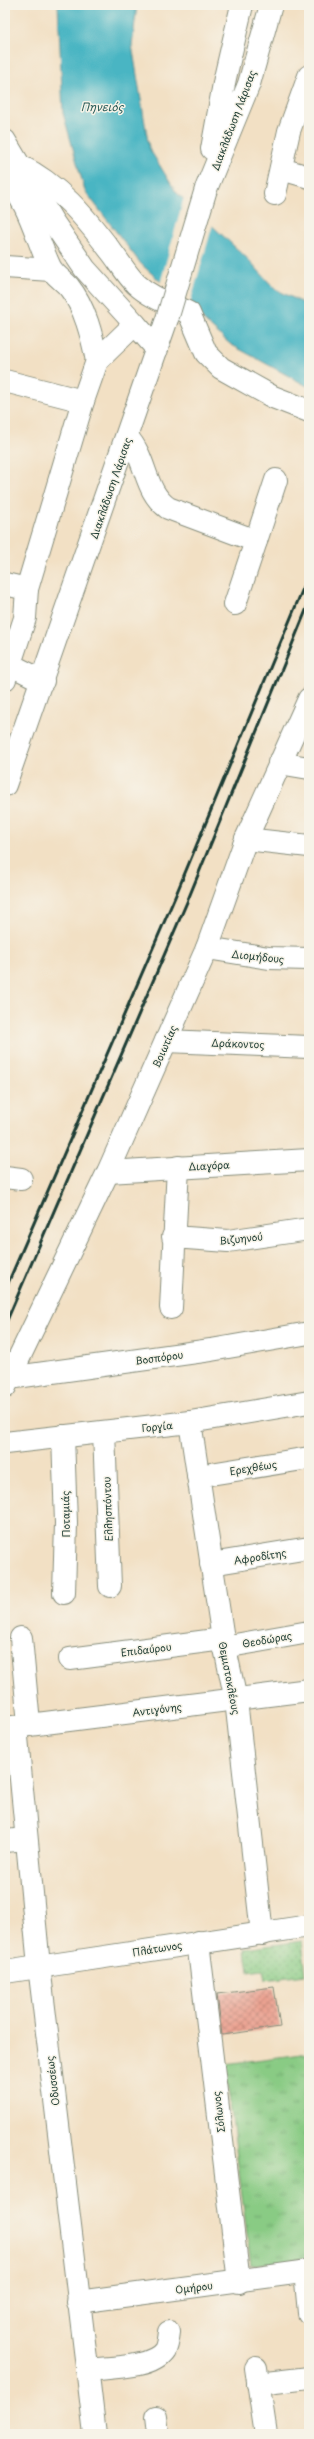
<svg xmlns="http://www.w3.org/2000/svg" width="314" height="2439" font-family="'Playpen Sans',sans-serif">
<style>
.grass{fill:url(#grass-dots);stroke:#54845c}
.park{fill:url(#park-tufts);stroke:#54845c}
.water{fill:#48b5c3;stroke:#34797c}
.pier{fill:#f2e0c4}
.building{fill:url(#building-cross-hatch)}
.lines{fill:none;stroke-linecap:round;stroke-linejoin:round}
.minor-casing{stroke:#888e7c;stroke-width:24}
.major-casing{stroke:#888e7c;stroke-width:24}
.minor{stroke:#fff;stroke-width:22}
.major{stroke:#fff;stroke-width:22}
.rail{stroke:#1f3d34;stroke-width:3}
.major-bridge-casing{stroke:#888e7c;stroke-width:24;stroke-linecap:butt}
.major-bridge{stroke:#fff;stroke-width:22}
.labels{text-anchor:middle;dominant-baseline:central;stroke-width:3;stroke-linejoin:round;paint-order:stroke}
.street-label{font-size:10px;fill:#1f3d34;stroke:#f7f3e8}
.water-label{font-size:11px;font-style:italic;fill:#295b58;stroke:#f7f3e8}
</style>
<defs>
<pattern id="grass-dots" width="8" height="8" patternUnits="userSpaceOnUse"><rect width="8" height="8" fill="#89cb84"/><path d="M2 2h.1M6 6h.1" fill="none" stroke="#6fa66d" stroke-width="1.8" stroke-linecap="round"/></pattern>
<pattern id="park-tufts" width="24" height="20" patternUnits="userSpaceOnUse"><rect width="24" height="20" fill="#89cb84"/><path d="M3 7l-1-3M5 7V3M7 7l1-3M15 17l-1-3M17 17v-4M19 17l1-3" fill="none" stroke="#6fa66d"/></pattern>
<pattern id="building-cross-hatch" width="8" height="8" patternUnits="userSpaceOnUse"><rect width="8" height="8" fill="#eba291"/><path d="M0 0l8 8M0 8l8-8" fill="none" stroke="#be8577"/></pattern>
</defs>
<rect width="100%" height="100%" fill="#f7f3e8"/>
<filter id="ink" filterUnits="userSpaceOnUse"><feTurbulence type="fractalNoise" baseFrequency=".025" numOctaves="2"/><feDisplacementMap in="SourceGraphic" scale="8" xChannelSelector="R" yChannelSelector="G"/><feConvolveMatrix kernelMatrix="1 2 1 2 8 2 1 2 1" color-interpolation-filters="sRGB"/></filter>
<filter id="wash" filterUnits="userSpaceOnUse"><feTurbulence type="fractalNoise" baseFrequency=".012" numOctaves="4" result="noise"/><feDisplacementMap in="SourceGraphic" scale="16" xChannelSelector="R" yChannelSelector="G"/><feGaussianBlur stdDeviation="0.9" result="paint"/><feColorMatrix in="noise" values="0 0 0 0 0 0 0 0 0 0 0 0 0 0 0 0 0 1.4 0 .05"/><feComposite in="paint" operator="in"/></filter>
<g filter="url(#wash)">
<rect width="100%" height="100%" fill="#f2e0c4"/>
<!-- grass -->
<polygon class="grass" points="302,1941 306,1975 265,1980 263,1970 248,1972 245,1949"/>
<!-- park -->
<polygon class="park" points="309,2053 309,2258 251,2265 225,2064"/>
<!-- water -->
<polygon class="water" points="58,5 137,5 132,45 149,148 176,192 249,260 275,289 309,306 309,387 230,344 141,264 85,191 63,113"/>
<!-- pier -->
<polygon class="pier" points="184,197 213,224 188,310 160,284"/>
<g id="blocks">
<!-- building -->
<polygon class="building" points="274,1987 280,2027 222,2035 217,1994"/>
</g>
</g>
<g filter="url(#ink)">
<use href="#blocks" fill-opacity="0" stroke="#888e7c" stroke-width="1"/>
<g class="lines">
<defs>
<g id="minor">
<polyline points="5,141 53,222 85,269 135,324"/>
<path d="M20,166c38,18 65,51 90,84 9,11 16,24 26,34 15,14 35,20 53,29l17,40 15,15 52,29 36,14"/>
<polyline points="281,169 309,177"/>
<path d="M5,178c24,23 31,60 45,89 4,8 13,13 19,20 16,20 23,49 28,74"/>
<polyline points="275,194 289,131 309,76"/>
<polyline points="5,267 51,270"/>
<polyline points="5,381 83,401"/>
<path d="M127,437c21,23 16,53 41,71l88,33 -21,63"/>
<polyline points="256,541 276,480"/>
<polyline points="5,584 27,589 83,401 97,361 135,324 157,349"/>
<polyline points="5,662 43,681"/>
<polyline points="5,679 25,618 27,589"/>
<polyline points="279,763 309,768"/>
<polyline points="246,839 309,846"/>
<polyline points="207,948 269,958 309,959"/>
<polyline points="166,1041 309,1047"/>
<polyline points="108,1172 309,1160"/>
<polyline points="5,1177 21,1179"/>
<polyline points="173,1237 228,1241 309,1229"/>
<polyline points="171,1308 178,1167"/>
<polyline points="9,1378 211,1350 309,1333"/>
<polyline points="5,1387 108,1172 207,948 246,839 309,699"/>
<polyline points="190,1422 223,1639 236,1700 262,1934"/>
<polyline points="104,1432 110,1586"/>
<polyline points="63,1436 66,1523 64,1593"/>
<polyline points="5,1443 190,1422 309,1402"/>
<polyline points="198,1476 309,1458"/>
<polyline points="211,1564 309,1548"/>
<polyline points="21,1638 29,1724"/>
<polyline points="224,1647 309,1632"/>
<polyline points="70,1659 223,1639"/>
<polyline points="16,1727 39,1966 95,2434"/>
<polyline points="5,1728 309,1690"/>
<polyline points="5,1841 26,1839"/>
<polyline points="198,1942 239,2282"/>
<polyline points="5,1972 309,1926"/>
<polyline points="305,2271 309,2313"/>
<polyline points="78,2302 309,2271"/>
<polyline points="256,2368 266,2434"/>
<path d="M87,2370c20,-3 66,-1 78,-20 3,-6 3,-12 4,-18"/>
<polyline points="258,2384 309,2378"/>
<polyline points="156,2417 158,2434"/>
</g>
<g id="major">
<polyline points="212,149 225,78 242,5"/>
<polyline points="206,189 249,84 271,5"/>
<polyline points="5,785 168,316"/>
</g>
</defs>
<!-- minor casing -->
<use href="#minor" class="minor-casing"/>
<!-- major casing -->
<use href="#major" class="major-casing"/>
<!-- minor -->
<use href="#minor" class="minor"/>
<!-- major -->
<use href="#major" class="major"/>
<!-- rail -->
<g class="rail">
<polyline points="5,1290 175,897 309,574"/>
<polyline points="5,1325 187,902 309,603"/>
</g>
<defs>
<polyline id="major-bridge" points="168,316 206,189"/>
</defs>
<!-- major-bridge casing -->
<use href="#major-bridge" class="major-bridge-casing"/>
<!-- major-bridge -->
<use href="#major-bridge" class="major-bridge"/>
</g>
</g>
<g class="labels">
<!-- street labels -->
<g class="street-label">
<text transform="translate(233 120) rotate(-69)">Διακλάδωση Λάρισας</text>
<text transform="translate(110 488) rotate(-71)">Διακλάδωση Λάρισας</text>
<text transform="translate(258 956) rotate(6)">Διομήδους</text>
<text transform="translate(238 1043) rotate(2)">Δράκοντος</text>
<text transform="translate(164 1046) rotate(-66)">Βοιωτίας</text>
<text transform="translate(209 1165) rotate(-3)">Διαγόρα</text>
<text transform="translate(241 1238) rotate(-6)">Βιζυηνού</text>
<text transform="translate(159 1357) rotate(-8)">Βοσπόρου</text>
<text transform="translate(157 1426) rotate(-6)">Γοργία</text>
<text transform="translate(253 1467) rotate(-9)">Ερεχθέως</text>
<text transform="translate(107 1509) rotate(-92)">Ελλησπόντου</text>
<text transform="translate(65 1514) rotate(-91)">Ποταμιάς</text>
<text transform="translate(260 1556) rotate(-9)">Αφροδίτης</text>
<text transform="translate(267 1639) rotate(-10)">Θεοδώρας</text>
<text transform="translate(146 1649) rotate(-7)">Επιδαύρου</text>
<text transform="translate(230 1678) rotate(79)">Θεμιστοκλέους</text>
<text transform="translate(157 1709) rotate(-7)">Αντιγόνης</text>
<text transform="translate(157 1948) rotate(-9)">Πλάτωνος</text>
<text transform="translate(52 2081) rotate(-97)">Οδυσσέως</text>
<text transform="translate(218 2112) rotate(-97)">Σόλωνος</text>
<text transform="translate(194 2287) rotate(-7)">Ομήρου</text>
</g>
<!-- water labels -->
<g class="water-label">
<text x="102" y="106">Πηνειός</text>
</g>
</g>
<!-- margin -->
<rect width="314" height="2439" fill="none" stroke="#f7f3e8" stroke-width="20"/>
</svg>
